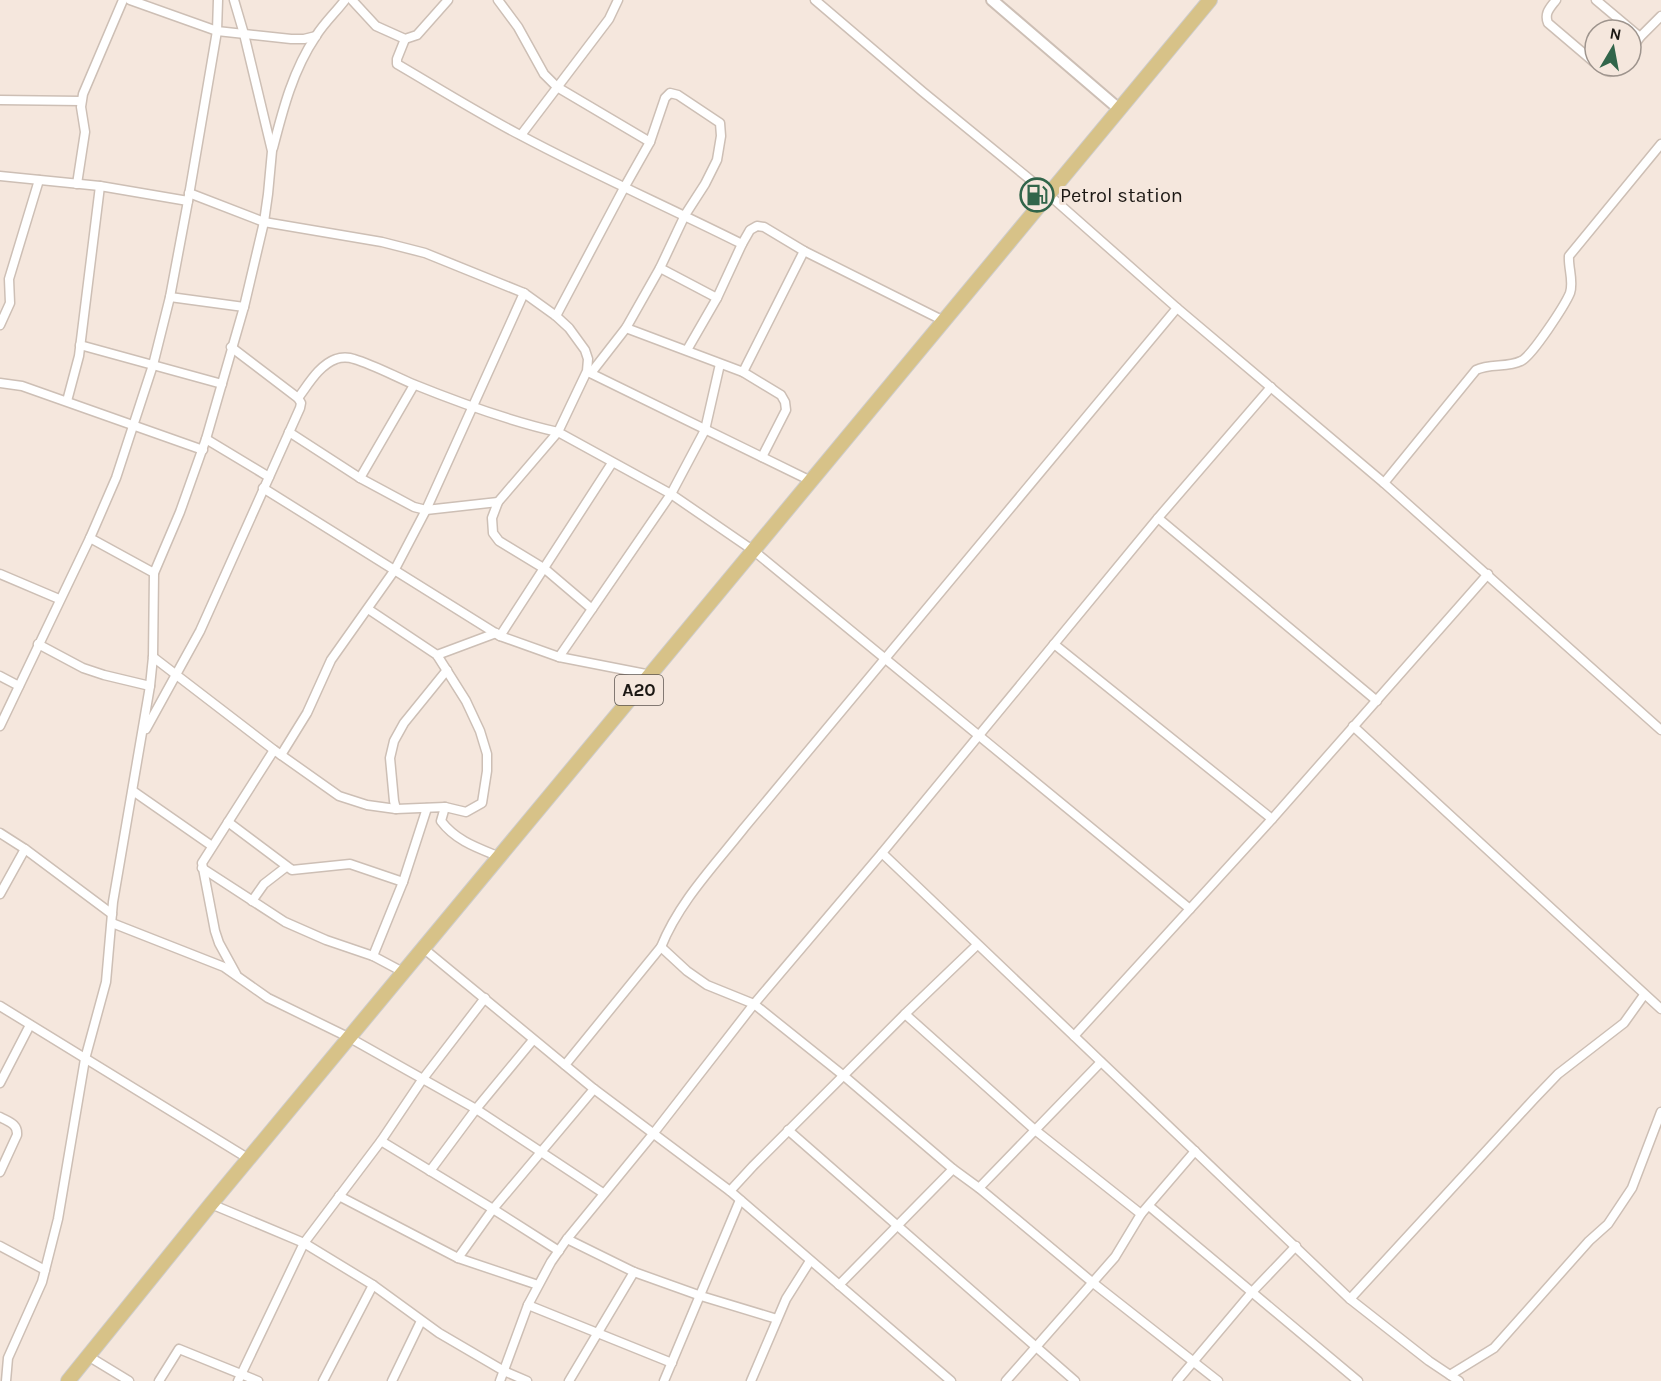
<svg xmlns="http://www.w3.org/2000/svg" width="1661" height="1381" font-family="Karla,sans-serif">
<style>
.lines{fill:none;stroke-linecap:round;stroke-linejoin:round}
.minor-casing{stroke:#cdbfb5;stroke-width:11}
.tertiary-casing{stroke:#cdbfb5;stroke-width:14}
.primary-casing{stroke:#cdcccb;stroke-width:16}
.minor{stroke:#fff;stroke-width:8}
.tertiary{stroke:#fff;stroke-width:10}
.primary{stroke:#d7c288;stroke-width:14}
.labels{text-anchor:middle;dominant-baseline:central;stroke-width:6;stroke-linejoin:round;paint-order:stroke}
.shield{fill:#f5e7dd;stroke:#5d5650;stroke-width:1.5}
.shield-label{font-size:18px;font-weight:bold;fill:#1c1814}
.poi-label{font-size:20px;fill:#1c1814;stroke:#f5e7dd;text-anchor:start}
</style>
<rect width="100%" height="100%" fill="#f5e7dd"/>
<g class="lines">
<defs>
<g id="minor">
<polyline points="130,0 217,31 291,39 304,39 316,36"/>
<polyline points="352,0 376,26 405,39 417,35 448,0"/>
<polyline points="498,0 518,27 544,74 557,87 650,142"/>
<polyline points="815,0 923,92 1049,195 1177,308 1384,483 1661,730"/>
<path d="M1556,0c-6,8 -12,13 -8,23l47,40"/>
<polyline points="1596,0 1640,37"/>
<path d="M405,39l-8,20v5c41,24 81,49 123,71 73,39 148,72 222,109"/>
<polyline points="1631,50 1640,37 1661,16"/>
<path d="M1599,66c7,6 14,9 20,0"/>
<polyline points="0,100 81,101"/>
<polyline points="521,135 609,19 618,0"/>
<path d="M273,148c10,-39 20,-78 43,-112 8,-13 20,-24 29,-36"/>
<polyline points="0,176 100,186 188,201"/>
<polyline points="77,184 85,132 81,107 83,94 123,0"/>
<polyline points="189,193 264,222 382,242 425,253 524,293 556,316 569,328 585,350 588,359 587,371 558,432 671,494 754,551 1190,909"/>
<polyline points="660,268 717,298"/>
<polyline points="170,297 244,307"/>
<polyline points="556,316 624,188 650,142 665,98 670,93 678,95 720,123 721,136 717,160 705,184 685,215 660,268 626,328 591,373"/>
<polyline points="0,325 10,303 9,279 39,180"/>
<polyline points="626,328 743,372 781,395 785,402 786,410 762,457"/>
<polyline points="80,345 222,384"/>
<polyline points="687,350 717,298 742,244 750,230 757,226 764,227 804,251 944,321"/>
<polyline points="588,372 811,481"/>
<polyline points="743,372 804,251"/>
<polyline points="0,383 22,386 203,450"/>
<polyline points="1271,387 1158,518 882,853 1350,1299 1429,1361 1459,1381"/>
<polyline points="67,401 79,356 100,186"/>
<path d="M289,432l71,46 54,29 12,3 72,-8 60,-70c-49,-11 -98,-29 -145,-48 -19,-8 -39,-19 -59,-25 -5,-2 -13,-2 -18,0 -17,6 -28,26 -38,39"/>
<polyline points="206,439 269,477"/>
<polyline points="360,478 414,385"/>
<path d="M1384,483l92,-113c14,-7 31,-2 45,-9 11,-5 44,-56 49,-68 4,-12 -2,-25 -1,-37l92,-112"/>
<polyline points="263,488 500,636 559,657 651,675"/>
<polyline points="498,502 492,518 493,533 499,541 545,569 592,609"/>
<polyline points="1158,518 1377,701"/>
<polyline points="90,538 154,573"/>
<polyline points="0,574 59,599"/>
<polyline points="368,609 437,655 466,701 480,731 487,754 487,771 482,803 466,812 445,807"/>
<polyline points="500,636 612,463"/>
<polyline points="38,644 83,668 104,675 150,686"/>
<polyline points="1054,644 1272,819"/>
<polyline points="437,655 496,633"/>
<path d="M153,657l121,93 65,46 28,9 29,4 49,-2 -4,14c15,20 37,27 59,36"/>
<polyline points="559,657 671,494 705,430 720,364"/>
<polyline points="0,676 19,686"/>
<polyline points="0,726 90,538 116,478 153,365 170,297 188,201 217,31 218,0"/>
<polyline points="1353,726 1661,1009"/>
<polyline points="146,729 200,631 300,408 301,403 298,398 231,347"/>
<polyline points="281,755 307,713 331,660 394,571 426,510 524,293"/>
<polyline points="133,791 212,846"/>
<polyline points="396,809 394,801 390,758 394,741 404,723 447,670"/>
<polyline points="228,822 292,870 350,864 403,882"/>
<polyline points="0,833 25,849 112,914"/>
<polyline points="202,868 285,922 326,940 373,956 403,972"/>
<polyline points="0,894 25,849"/>
<polyline points="252,901 264,884 286,867"/>
<polyline points="112,923 224,967 268,998 350,1038 476,1109 603,1193"/>
<polyline points="977,945 905,1014 1035,1130 1141,1214"/>
<polyline points="661,947 687,971 707,985 754,1004 844,1076 953,1169 979,1188 1092,1282 1218,1381"/>
<polyline points="423,948 594,1089 730,1191 951,1381"/>
<polyline points="373,956 403,882 427,808"/>
<polyline points="236,974 219,943 215,931 202,863 274,750"/>
<polyline points="0,1006 249,1159"/>
<polyline points="1074,1036 1272,819 1488,574"/>
<path d="M565,1065l96,-118c18,-45 53,-81 83,-119l433,-520"/>
<polyline points="0,1083 30,1025"/>
<path d="M0,1117c9,5 18,7 17,18l-17,37"/>
<polyline points="788,1130 1075,1381"/>
<polyline points="381,1141 493,1209 559,1251"/>
<polyline points="430,1171 476,1109 533,1040"/>
<polyline points="979,1188 1101,1062"/>
<polyline points="730,1191 753,1166 905,1014"/>
<polyline points="339,1196 458,1258 538,1285"/>
<polyline points="211,1204 304,1243 373,1285 439,1333 504,1371 527,1381"/>
<polyline points="1149,1206 1358,1381"/>
<polyline points="567,1239 634,1272 701,1296 777,1319"/>
<polyline points="0,1246 45,1270"/>
<polyline points="458,1258 493,1209 594,1089"/>
<polyline points="839,1285 953,1169"/>
<polyline points="1350,1299 1534,1099 1558,1074 1624,1023 1644,995"/>
<polyline points="528,1305 672,1363"/>
<polyline points="88,1356 129,1381"/>
<polyline points="1450,1375 1494,1348 1589,1241 1608,1224 1632,1188 1661,1112"/>
<polyline points="6,1381 8,1358 42,1282 58,1219 85,1059 106,982 113,902 150,686 153,657 154,573 180,512 206,439 244,307 264,222 268,194 272,151 244,34 234,0"/>
<polyline points="159,1381 179,1349 258,1381"/>
<polyline points="238,1381 304,1243 381,1141 422,1080 485,998"/>
<polyline points="323,1381 373,1285"/>
<polyline points="392,1381 421,1321"/>
<polyline points="500,1381 528,1305 551,1262 567,1239 653,1134 754,1004 882,853"/>
<polyline points="569,1381 634,1272"/>
<polyline points="664,1381 740,1200"/>
<polyline points="751,1381 786,1299 810,1261"/>
<polyline points="1006,1381 1115,1257 1141,1214 1195,1151"/>
<polyline points="1177,1381 1252,1292 1296,1246"/>
</g>
<polyline id="tertiary" points="992,0 1119,109"/>
<polyline id="primary" points="68,1381 211,1204 1210,0"/>
</defs>
<!-- minor casing -->
<use href="#minor" class="minor-casing"/>
<!-- tertiary casing -->
<use href="#tertiary" class="tertiary-casing"/>
<!-- primary casing -->
<use href="#primary" class="primary-casing"/>
<!-- minor -->
<use href="#minor" class="minor"/>
<!-- tertiary -->
<use href="#tertiary" class="tertiary"/>
<!-- primary -->
<use href="#primary" class="primary"/>
</g>
<!-- icons -->
<defs>
<symbol id="fuel-ring" viewBox="-11 -11 22 22"><circle r="9.5" fill="#f5e7dd" stroke="#31654a" stroke-width="1.5"/><path d="M-5.5-6h7V0h2V4h1.3V-2.5L3-4.5l.8-.8L6-3V5H2.5V1h-1V6h-7ZM-4.2-4.7v3.2H.2V-4.7Z" fill="#31654a"/></symbol>
</defs>
<g fill-rule="evenodd">
<use href="#fuel-ring" x="1018" y="176" width="38" height="38"/>
</g>
<g class="labels">
<!-- shield labels -->
<rect class="shield" x="615" y="675" width="48" height="30" rx="4.5"/>
<g class="shield-label">
<text x="639" y="690">A20</text>
</g>
<!-- poi labels -->
<g class="poi-label">
<text x="1060" y="195">Petrol station</text>
</g>
</g>
<!-- north arrow -->
<g transform="translate(1613 48) rotate(10)"><circle r="28" fill="#f5e7dd" stroke="#9e948d" stroke-width="1.5"/>
<path d="M0-4.5L10 22L0 15L-10 22Z" fill="#31654a"/>
<text y="-9" font-size="16" font-weight="bold" text-anchor="middle" fill="#1c1814">N</text>
</g>
</svg>
